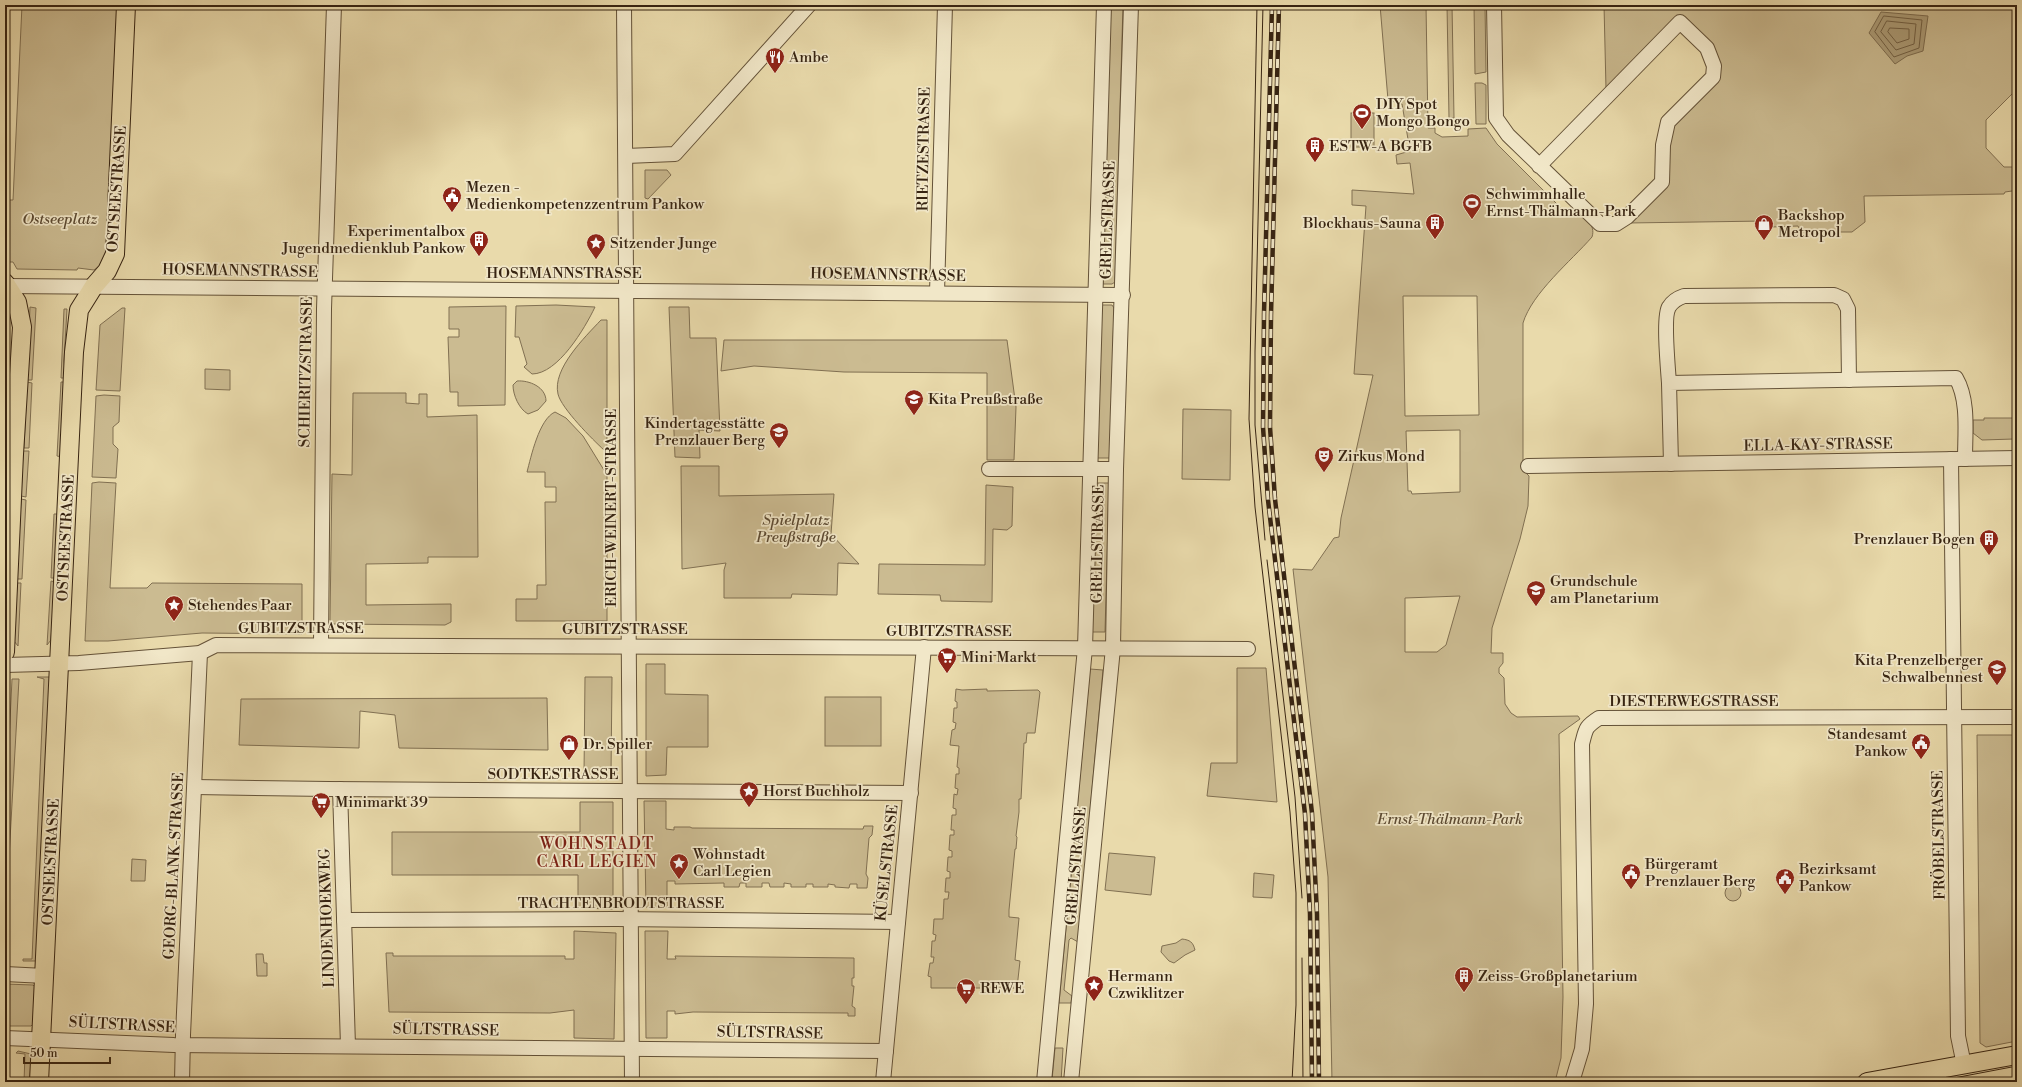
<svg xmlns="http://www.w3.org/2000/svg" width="2022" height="1087" font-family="'Libre Bodoni',serif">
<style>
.green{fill:#cbbb91;stroke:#817052;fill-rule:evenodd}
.water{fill:#ac9c77;stroke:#7d6c4f}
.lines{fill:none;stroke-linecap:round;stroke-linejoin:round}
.shore{stroke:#726044;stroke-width:1}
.minor-casing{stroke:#645238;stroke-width:16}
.major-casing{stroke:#372412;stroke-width:20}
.minor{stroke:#f1e7c8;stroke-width:14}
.major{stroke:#e9daab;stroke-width:18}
.tram{stroke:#372412;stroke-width:1}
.rail-casing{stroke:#372412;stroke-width:4.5}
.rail{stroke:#f1e7c8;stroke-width:3;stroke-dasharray:9;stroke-linecap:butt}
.labels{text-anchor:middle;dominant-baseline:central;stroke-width:3.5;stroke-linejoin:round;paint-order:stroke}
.poi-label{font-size:15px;fill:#372412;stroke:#f1e7c8;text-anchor:start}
.street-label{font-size:15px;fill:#372412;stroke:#f1e7c8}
.park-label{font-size:15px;font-style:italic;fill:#5c4a32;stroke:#f1e7c8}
.neighbourhood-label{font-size:16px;letter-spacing:1px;fill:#7a1f14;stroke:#f1e7c8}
</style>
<rect width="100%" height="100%" fill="#e9daab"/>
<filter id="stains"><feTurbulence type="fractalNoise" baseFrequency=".005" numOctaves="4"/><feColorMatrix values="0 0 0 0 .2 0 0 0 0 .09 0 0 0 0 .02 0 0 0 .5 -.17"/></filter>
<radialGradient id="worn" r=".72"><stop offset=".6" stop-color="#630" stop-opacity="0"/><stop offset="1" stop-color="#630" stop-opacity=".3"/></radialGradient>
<!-- green -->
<g class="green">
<polygon points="22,5 120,5 106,258 103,266 99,266 94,270 78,268 77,270 17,269 13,262 5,262 5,200 13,200"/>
<polygon points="1109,5 1123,5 1115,282 1112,284 1103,284"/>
<path d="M1380,5h46l2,123h7v5l7,4 26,-1v-7l18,-1 11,16 65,65 15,1c8,7 19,15 15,27 -21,24 -60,56 -69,86v147l6,6 -1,30 -8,33 -28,89 -1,25h12v10l-4,5v5l5,5 1,26 6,9 6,4 61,-1 2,3 -21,15 4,263 -2,61 -6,24h-223l-4,-205 -35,-308 19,1 22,-32 5,-1 2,-19 32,-143 -19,-1 12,-168 -14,-1v-15l62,4 -4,-31 -13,1 -1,-9 14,-4 -8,-47 -14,-4zM1403,296h74l2,119 -74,1zM1460,430v62l-48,2 -1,-3h-3l-2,-60zM1460,596l-14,49 -9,7h-32v-54z"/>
<polygon points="1447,5 1452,5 1454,118 1449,118"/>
<polygon points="1474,5 1485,5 1486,72 1475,74"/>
<polygon points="1604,5 2017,5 2017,89 1986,120 1986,148 2004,167 2017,167 2017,196 2012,191 2005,192 2004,194 1864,196 1865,222 1852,232 1801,232 1798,226 1772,227 1766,221 1628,223 1667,183 1667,145 1673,124 1717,77 1680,18 1606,89"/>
<polygon points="1475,83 1482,83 1486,85 1486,124 1476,124"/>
<rect x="1351" y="113" width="23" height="34"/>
<polygon points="645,170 667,170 671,175 648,199 645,198"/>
<path d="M556,305l39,2c-10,21 -37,67 -63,67l-8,-7 3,-3 -8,-27h-4l1,-31z"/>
<polygon points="1101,305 1112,305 1114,308 1110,458 1096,458"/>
<polygon points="506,306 505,405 458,406 458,392 450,392 448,337 459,337 459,329 449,329 449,307"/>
<polygon points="30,307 36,308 32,380 27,380"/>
<polygon points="669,307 689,307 690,338 716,338 720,431 699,430 700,458 675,457"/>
<polygon points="122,308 125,308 120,391 96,390 100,325"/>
<polygon points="64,309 67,309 64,361 66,378 61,378"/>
<path d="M601,320h6v130h-3c-11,-10 -43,-42 -46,-56 -6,-25 27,-57 43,-74z"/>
<polygon points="724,340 1007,340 1016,407 1014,460 987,460 987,373 844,372 754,366 721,371"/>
<polygon points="205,369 230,370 230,390 205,389"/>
<path d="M517,381c12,-1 29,6 29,20l-8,9 -10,4c-9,-5 -15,-19 -15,-29z"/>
<polygon points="27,382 32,383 29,448 24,448"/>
<polygon points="61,382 66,382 62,457 57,456"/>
<polygon points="353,393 406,393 406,403 419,404 419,394 427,394 427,417 477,415 478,557 428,557 428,563 366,564 366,605 451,604 451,622 445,625 334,624 330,620 332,474 352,475"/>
<polygon points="104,395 120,396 119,422 113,427 113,444 118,449 116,478 92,477 96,396"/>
<polygon points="1183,409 1231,410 1230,480 1182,479"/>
<path d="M555,412l11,6 17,18 24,39v146h-91v-22h21v-14h9l-1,-83h11v-15h-11v-15h-18c4,-15 12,-53 28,-60z"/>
<polygon points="1984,418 2013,418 2013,420 2017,420 2017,437 2014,439 1982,440 1973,433 1973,420 1984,420"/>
<polygon points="23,451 29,451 26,497 21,496"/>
<polygon points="681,466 719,466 719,496 834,494 831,534 859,564 838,563 837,595 792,594 791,598 724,598 724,570 726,563 682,569"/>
<polygon points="99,482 116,483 110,588 147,588 152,583 302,584 302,634 202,633 108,641 85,641 92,483"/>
<polygon points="1096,483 1109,483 1105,632 1091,632"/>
<polygon points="986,485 1013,487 1012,526 1007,530 993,529 992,602 941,601 940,595 878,594 879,564 985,565"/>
<polygon points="21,499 26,500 22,579 17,579"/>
<polygon points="54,514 59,514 55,578 51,578"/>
<polygon points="51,581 55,582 51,640 47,645"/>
<polygon points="17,583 21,583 18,646 14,641"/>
<polygon points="646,664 665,664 665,694 708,695 708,747 667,747 666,775 646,776"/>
<polygon points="1237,668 1266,668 1277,802 1207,796 1211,763 1237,763"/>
<polygon points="1090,669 1103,670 1078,942 1071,938 1069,940 1064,990 1072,996 1071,1003 1059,1003"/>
<polygon points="37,677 50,677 39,961 23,961 23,959 32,959 44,679"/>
<polygon points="585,677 612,677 611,775 584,775"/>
<polygon points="12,679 19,679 5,929 5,826"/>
<polygon points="956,689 962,690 987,689 987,691 1038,690 1040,692 1035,733 1027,733 1026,743 1024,743 1021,799 1019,799 1019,812 1016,836 1017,837 1016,849 1015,849 1009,910 1009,917 1019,918 1015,960 1020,961 1017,988 931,988 931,977 928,976 930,963 933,963 934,957 931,957 932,941 935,941 936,935 933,934 934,919 943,919 944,899 948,899 949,892 945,892 946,878 950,878 950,872 947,871 948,857 952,857 952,851 949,850 950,835 954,835 954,830 951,830 952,815 956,815 956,809 953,808 954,794 957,795 958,789 955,788 956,774 959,774 959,768 957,767 959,746 950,745 952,730 955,729 956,723 953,722 954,708 957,708 957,702 955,701"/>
<rect x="825" y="697" width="56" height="49"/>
<polygon points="547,698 548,750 399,748 395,715 360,711 359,748 239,745 241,699"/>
<polygon points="1977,735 2017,735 2017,1041 1986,1047 1980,1043"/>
<polygon points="644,801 666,801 666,829 674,830 674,827 690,827 692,828 863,829 864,826 873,826 872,835 869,838 866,874 868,878 867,888 857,888 857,884 850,884 849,888 835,887 835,885 828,884 828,887 813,887 813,884 806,884 806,887 791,887 791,884 784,883 784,887 770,887 769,883 762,883 762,887 746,887 746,883 740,883 739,887 724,887 724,883 675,884 675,881 667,881 667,907 646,907"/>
<polygon points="580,802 613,802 613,909 578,908 578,875 392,875 392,832 580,832"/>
<polygon points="1109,853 1155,857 1151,895 1105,890"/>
<polygon points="132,859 146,860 145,881 131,881"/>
<polygon points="1254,873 1274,875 1272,898 1253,897"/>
<circle cx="1733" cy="893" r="8"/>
<polygon points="574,931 616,933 614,1039 574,1038 574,1010 550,1013 389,1012 386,953 393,953 393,956 565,956 565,959 574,959"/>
<polygon points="645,931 668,931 667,959 676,959 675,956 854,958 854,978 852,978 852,986 854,986 852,1006 855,1008 855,1016 848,1016 848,1013 693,1012 675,1014 675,1011 667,1011 667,1038 646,1038"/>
<path d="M1182,939c8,1 11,3 13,11l-10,5 -11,8 -5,-2 -8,-9 1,-6 14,-3z"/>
<polygon points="256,954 263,954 264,963 267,963 267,976 257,976"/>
<polygon points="5,984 33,985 36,988 34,1023 31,1026 5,1026"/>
<polygon points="1055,1048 1063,1048 1061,1082 1052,1080"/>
<polygon points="18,1051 31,1054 30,1082 24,1082 25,1054 16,1053"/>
</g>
<!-- water -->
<polygon class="water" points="1881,12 1928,16 1923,51 1907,56 1895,64 1869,33"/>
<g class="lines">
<!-- shore -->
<g class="shore">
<polygon points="1884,16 1922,20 1919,48 1894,57 1875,32"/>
<polygon points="1887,21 1916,24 1914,44 1896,50 1881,32"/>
<polygon points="1890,28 1909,29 1909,39 1897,43 1888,32"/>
</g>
<defs>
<g id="minor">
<polyline points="624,5 632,1082"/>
<polyline points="1494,5 1496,118 1508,135 1600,224 1616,224 1627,217 1662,182 1663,145 1668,122 1713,77 1714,66 1707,48 1680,22 1539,166"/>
<polyline points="626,156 675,154 809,5"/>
<polyline points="5,286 1123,295"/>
<polyline points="937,293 945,5"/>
<path d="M1669,383c-1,-14 -6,-67 0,-76 3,-5 9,-9 15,-11l150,-1 9,4 5,10 1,71"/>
<polyline points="1951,459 1958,1036 1964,1065"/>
<path d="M1671,464l-2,-81 287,-5c13,22 9,55 9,81"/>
<polyline points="1528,466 2017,458"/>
<polyline points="989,469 1116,469"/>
<polyline points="321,644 324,309 334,5"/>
<polyline points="5,665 79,663 200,653 216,645 1248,649"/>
<polyline points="195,787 329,789 911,793"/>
<polyline points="340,789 348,1046"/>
<polyline points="344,920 616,919 898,922"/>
<polyline points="5,974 45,976"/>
<polyline points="5,1038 174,1045 886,1051"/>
<polyline points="182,1082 183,1035 200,653"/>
<polyline points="883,1082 924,647"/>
<polyline points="1044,1082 1085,648 1104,5"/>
<polyline points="1071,1082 1113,648 1116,469 1131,5"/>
<path d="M1572,1082l10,-33 4,-45 -4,-260c4,-15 3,-17 17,-26l418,-1"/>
</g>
<g id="major">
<polyline points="5,283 17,302 22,327 14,454 5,652"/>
<polyline points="39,1082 74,352 79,310 94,286 107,271 115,254 126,5"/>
<polyline points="1867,1082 2017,1055"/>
</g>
</defs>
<!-- minor casing -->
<use href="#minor" class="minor-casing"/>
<!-- major casing -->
<use href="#major" class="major-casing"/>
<!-- minor -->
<use href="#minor" class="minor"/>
<!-- major -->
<use href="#major" class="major"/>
<!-- tram -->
<g class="tram">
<polyline points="1257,5 1249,419 1255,507 1290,812 1296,893 1296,1005 1292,1082"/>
<polyline points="1263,5 1255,352 1255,425 1265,540"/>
<polyline points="1267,560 1295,797 1302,898"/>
<polyline points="1302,958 1303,1082"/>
<polyline points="1933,1082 2017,1066"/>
</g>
<defs>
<g id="rail">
<polyline points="1272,5 1264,314 1263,427 1268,500 1305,814 1310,914 1312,1082"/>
<polyline points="1279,5 1271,315 1270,427 1275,499 1312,813 1317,914 1319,1082"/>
</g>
</defs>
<!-- rail casing -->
<use href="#rail" class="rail-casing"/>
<!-- rail -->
<use href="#rail" class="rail"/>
</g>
<!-- icons -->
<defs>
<symbol id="restaurant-pin" viewBox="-11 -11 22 30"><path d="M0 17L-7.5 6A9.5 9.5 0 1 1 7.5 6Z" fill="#8f2418" stroke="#f1e7c8"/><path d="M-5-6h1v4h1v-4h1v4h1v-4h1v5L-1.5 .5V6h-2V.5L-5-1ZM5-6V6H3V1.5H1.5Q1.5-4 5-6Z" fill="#fff"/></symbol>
<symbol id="stadium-pin" viewBox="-11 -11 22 30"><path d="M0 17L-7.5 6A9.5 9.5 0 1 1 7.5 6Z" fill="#8f2418" stroke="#f1e7c8"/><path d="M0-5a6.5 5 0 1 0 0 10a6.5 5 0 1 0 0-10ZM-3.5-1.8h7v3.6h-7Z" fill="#fff"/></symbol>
<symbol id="building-pin" viewBox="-11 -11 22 30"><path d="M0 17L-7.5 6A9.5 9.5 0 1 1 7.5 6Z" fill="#8f2418" stroke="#f1e7c8"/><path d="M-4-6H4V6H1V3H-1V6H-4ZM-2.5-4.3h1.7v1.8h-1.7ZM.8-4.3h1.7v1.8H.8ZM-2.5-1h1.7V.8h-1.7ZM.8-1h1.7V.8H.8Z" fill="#fff"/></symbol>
<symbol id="civic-pin" viewBox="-11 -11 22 30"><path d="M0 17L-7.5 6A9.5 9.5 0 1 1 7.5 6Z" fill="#8f2418" stroke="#f1e7c8"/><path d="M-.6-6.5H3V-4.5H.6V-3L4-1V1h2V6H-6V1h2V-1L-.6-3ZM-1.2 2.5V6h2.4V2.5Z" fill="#fff"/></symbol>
<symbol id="shop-pin" viewBox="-11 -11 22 30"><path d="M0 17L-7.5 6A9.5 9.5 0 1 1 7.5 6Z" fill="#8f2418" stroke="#f1e7c8"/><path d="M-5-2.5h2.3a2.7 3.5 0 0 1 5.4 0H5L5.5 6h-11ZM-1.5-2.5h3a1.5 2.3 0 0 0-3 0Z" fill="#fff"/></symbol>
<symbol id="sight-pin" viewBox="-11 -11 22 30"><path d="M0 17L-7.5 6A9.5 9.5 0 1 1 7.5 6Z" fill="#8f2418" stroke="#f1e7c8"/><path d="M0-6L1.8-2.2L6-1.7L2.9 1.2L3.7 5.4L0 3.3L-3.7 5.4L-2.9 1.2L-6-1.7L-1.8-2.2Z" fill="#fff"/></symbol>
<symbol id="school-pin" viewBox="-11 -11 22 30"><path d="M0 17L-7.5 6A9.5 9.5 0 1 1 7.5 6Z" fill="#8f2418" stroke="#f1e7c8"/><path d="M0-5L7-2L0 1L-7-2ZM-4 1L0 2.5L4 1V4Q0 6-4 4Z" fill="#fff"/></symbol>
<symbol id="theatre-pin" viewBox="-11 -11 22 30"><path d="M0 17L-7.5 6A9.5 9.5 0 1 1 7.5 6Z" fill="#8f2418" stroke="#f1e7c8"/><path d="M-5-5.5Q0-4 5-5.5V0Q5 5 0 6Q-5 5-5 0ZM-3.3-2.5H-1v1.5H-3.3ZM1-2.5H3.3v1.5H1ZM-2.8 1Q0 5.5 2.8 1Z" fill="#fff"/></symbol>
<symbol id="supermarket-pin" viewBox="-11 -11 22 30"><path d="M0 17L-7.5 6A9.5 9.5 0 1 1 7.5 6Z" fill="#8f2418" stroke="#f1e7c8"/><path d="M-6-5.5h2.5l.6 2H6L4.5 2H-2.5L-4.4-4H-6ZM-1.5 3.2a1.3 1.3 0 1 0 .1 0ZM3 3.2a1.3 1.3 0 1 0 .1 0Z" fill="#fff"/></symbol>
</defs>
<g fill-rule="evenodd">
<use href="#restaurant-pin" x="764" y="46" width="22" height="30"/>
<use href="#stadium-pin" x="1351" y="102" width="22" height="30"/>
<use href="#building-pin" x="1304" y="135" width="22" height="30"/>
<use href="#civic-pin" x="441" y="185" width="22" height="30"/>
<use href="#stadium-pin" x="1461" y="192" width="22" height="30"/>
<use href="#building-pin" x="1424" y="212" width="22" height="30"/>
<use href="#shop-pin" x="1753" y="213" width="22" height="30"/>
<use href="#building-pin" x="468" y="229" width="22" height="30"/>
<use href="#sight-pin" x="585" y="232" width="22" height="30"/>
<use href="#school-pin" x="903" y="388" width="22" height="30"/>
<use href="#school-pin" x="768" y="421" width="22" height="30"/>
<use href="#theatre-pin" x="1313" y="445" width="22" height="30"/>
<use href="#building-pin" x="1978" y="528" width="22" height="30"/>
<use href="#school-pin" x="1525" y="579" width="22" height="30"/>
<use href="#sight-pin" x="163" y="594" width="22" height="30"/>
<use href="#supermarket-pin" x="936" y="646" width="22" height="30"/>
<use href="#school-pin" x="1986" y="658" width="22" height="30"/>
<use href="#civic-pin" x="1910" y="732" width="22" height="30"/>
<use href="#shop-pin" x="558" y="733" width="22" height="30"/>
<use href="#sight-pin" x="738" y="780" width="22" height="30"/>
<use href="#supermarket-pin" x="310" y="791" width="22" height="30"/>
<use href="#sight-pin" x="668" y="852" width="22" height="30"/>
<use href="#civic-pin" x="1620" y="862" width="22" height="30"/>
<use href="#civic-pin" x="1774" y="867" width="22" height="30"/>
<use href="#building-pin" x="1453" y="965" width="22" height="30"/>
<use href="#sight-pin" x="1083" y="974" width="22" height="30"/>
<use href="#supermarket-pin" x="955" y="977" width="22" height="30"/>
</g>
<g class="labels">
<!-- poi labels -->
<g class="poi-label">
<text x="789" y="57">Ambe</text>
<text x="1376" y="104">DIY Spot<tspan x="1376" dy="17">Mongo Bongo</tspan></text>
<text x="1329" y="146">ESTW-A BGFB</text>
<text x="466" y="187">Mezen -<tspan x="466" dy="17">Medienkompetenzzentrum Pankow</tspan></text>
<text x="1486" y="194">Schwimmhalle<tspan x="1486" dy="17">Ernst-Thälmann-Park</tspan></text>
<text x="1778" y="215">Backshop<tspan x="1778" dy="17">Metropol</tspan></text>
<text x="1421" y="223" text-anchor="end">Blockhaus-Sauna</text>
<text x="465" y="231" text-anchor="end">Experimentalbox<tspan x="465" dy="17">Jugendmedienklub Pankow</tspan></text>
<text x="610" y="243">Sitzender Junge</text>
<text x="928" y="399">Kita Preußstraße</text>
<text x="765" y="423" text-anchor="end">Kindertagesstätte<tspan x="765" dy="17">Prenzlauer Berg</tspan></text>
<text x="1338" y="456">Zirkus Mond</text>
<text x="1975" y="539" text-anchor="end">Prenzlauer Bogen</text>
<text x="1550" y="581">Grundschule<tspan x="1550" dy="17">am Planetarium</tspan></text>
<text x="188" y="605">Stehendes Paar</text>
<text x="961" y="657">Mini Markt</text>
<text x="1983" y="660" text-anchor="end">Kita Prenzelberger<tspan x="1983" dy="17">Schwalbennest</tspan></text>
<text x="1907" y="734" text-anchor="end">Standesamt<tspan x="1907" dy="17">Pankow</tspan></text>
<text x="583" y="744">Dr. Spiller</text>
<text x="763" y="791">Horst Buchholz</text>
<text x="335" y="802">Minimarkt 39</text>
<text x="693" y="854">Wohnstadt<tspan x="693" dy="17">Carl Legien</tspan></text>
<text x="1645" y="864">Bürgeramt<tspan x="1645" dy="17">Prenzlauer Berg</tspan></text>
<text x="1799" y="869">Bezirksamt<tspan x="1799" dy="17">Pankow</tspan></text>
<text x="1108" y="976">Hermann<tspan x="1108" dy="17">Czwiklitzer</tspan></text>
<text x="1478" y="976">Zeiss-Großplanetarium</text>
<text x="980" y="988">REWE</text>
</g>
<!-- street labels -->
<g class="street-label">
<text transform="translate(924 149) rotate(-89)">RIETZESTRASSE</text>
<text transform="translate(117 189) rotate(-86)">OSTSEESTRASSE</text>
<text transform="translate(1108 220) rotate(-88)">GRELLSTRASSE</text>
<text transform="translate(240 271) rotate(1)">HOSEMANNSTRASSE</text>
<text x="564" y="273">HOSEMANNSTRASSE</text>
<text transform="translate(888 275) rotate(1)">HOSEMANNSTRASSE</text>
<text transform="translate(306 372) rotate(-89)">SCHIERITZSTRASSE</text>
<text transform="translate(1818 445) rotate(-1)">ELLA-KAY-STRASSE</text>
<text transform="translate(611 508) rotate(-90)">ERICH-WEINERT-STRASSE</text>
<text transform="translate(66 538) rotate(-87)">OSTSEESTRASSE</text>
<text transform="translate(1098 544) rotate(-89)">GRELLSTRASSE</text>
<text x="301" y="628">GUBITZSTRASSE</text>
<text x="625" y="629">GUBITZSTRASSE</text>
<text x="949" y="631">GUBITZSTRASSE</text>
<text x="1694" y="701">DIESTERWEGSTRASSE</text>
<text x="553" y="774">SODTKESTRASSE</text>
<text transform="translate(1939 835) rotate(-91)">FRÖBELSTRASSE</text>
<text transform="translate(51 862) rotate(-87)">OSTSEESTRASSE</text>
<text transform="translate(887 863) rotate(-84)">KÜSELSTRASSE</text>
<text transform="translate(174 866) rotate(-87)">GEORG-BLANK-STRASSE</text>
<text transform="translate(1076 866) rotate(-85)">GRELLSTRASSE</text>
<text x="621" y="903">TRACHTENBRODTSTRASSE</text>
<text transform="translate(327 918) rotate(-92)">LINDENHOEKWEG</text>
<text transform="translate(122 1025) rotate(3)">SÜLTSTRASSE</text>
<text transform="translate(446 1030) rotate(1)">SÜLTSTRASSE</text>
<text transform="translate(770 1033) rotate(1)">SÜLTSTRASSE</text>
</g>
<!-- park labels -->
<g class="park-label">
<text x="60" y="219">Ostseeplatz</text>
<text x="796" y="520">Spielplatz<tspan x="796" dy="17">Preußstraße</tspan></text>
<text x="1450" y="819">Ernst-Thälmann-Park</text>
</g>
<!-- neighbourhood labels -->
<g class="neighbourhood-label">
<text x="597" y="844">WOHNSTADT<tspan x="597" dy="18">CARL LEGIEN</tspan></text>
</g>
</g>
<!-- margin -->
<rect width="2022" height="1087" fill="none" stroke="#e9daab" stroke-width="20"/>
<rect x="6" y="6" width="2010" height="1075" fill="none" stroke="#372412" stroke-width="2"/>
<rect x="10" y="10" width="2002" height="1067" fill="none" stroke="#372412"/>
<!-- scale -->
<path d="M24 1057v6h86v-6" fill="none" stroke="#372412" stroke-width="2"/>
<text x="30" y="1057" font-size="12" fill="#372412" stroke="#f1e7c8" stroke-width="3" paint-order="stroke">50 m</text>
<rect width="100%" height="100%" filter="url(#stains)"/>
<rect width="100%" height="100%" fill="url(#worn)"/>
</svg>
